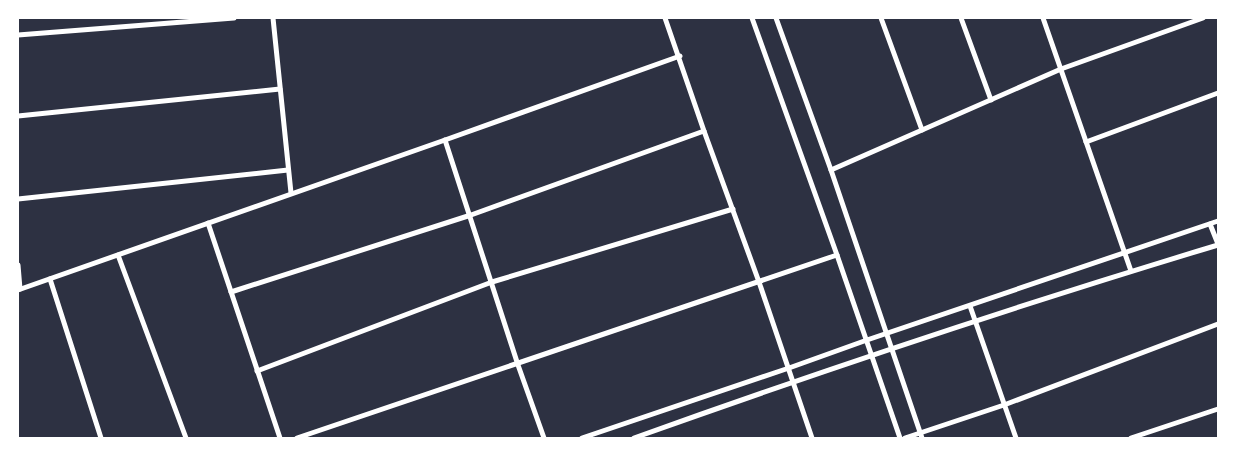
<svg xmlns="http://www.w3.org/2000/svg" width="1236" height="456" font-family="Ubuntu,sans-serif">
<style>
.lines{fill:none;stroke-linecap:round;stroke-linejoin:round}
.minor{stroke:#fff;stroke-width:5}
</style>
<rect width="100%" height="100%" fill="#2d3142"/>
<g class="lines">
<!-- minor -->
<g class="minor">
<polyline points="273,18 291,193"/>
<polyline points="665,18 704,131 759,282 812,438"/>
<polyline points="752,18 837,255 900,438"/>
<polyline points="776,18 831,170 922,438"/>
<polyline points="881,18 922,130"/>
<polyline points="961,18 991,100"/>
<polyline points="1043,18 1131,271"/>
<polyline points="18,35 234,18"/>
<polyline points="18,116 280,89"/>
<polyline points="445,140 518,365 544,438"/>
<polyline points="1086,142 1218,93"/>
<polyline points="831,170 1061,69 1203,18"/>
<polyline points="18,199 288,170"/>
<polyline points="208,223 280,438"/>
<polyline points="1210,224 1218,244"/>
<polyline points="118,255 186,438"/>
<polyline points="18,265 20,289"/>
<polyline points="50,279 101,438"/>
<polyline points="18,290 445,140 680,56"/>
<polyline points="231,292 471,215 704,131"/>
<polyline points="970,306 1016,438"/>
<polyline points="257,371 492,282 733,209"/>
<polyline points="297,438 837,255"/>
<polyline points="582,438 789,368 867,340 1218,221"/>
<path d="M634,438c193,-69 388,-134 584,-193"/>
<polyline points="905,438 1004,405 1218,324"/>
<polyline points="1131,438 1218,409"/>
</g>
</g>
<!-- border -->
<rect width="1236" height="456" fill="none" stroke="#ffffff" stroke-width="38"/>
</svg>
